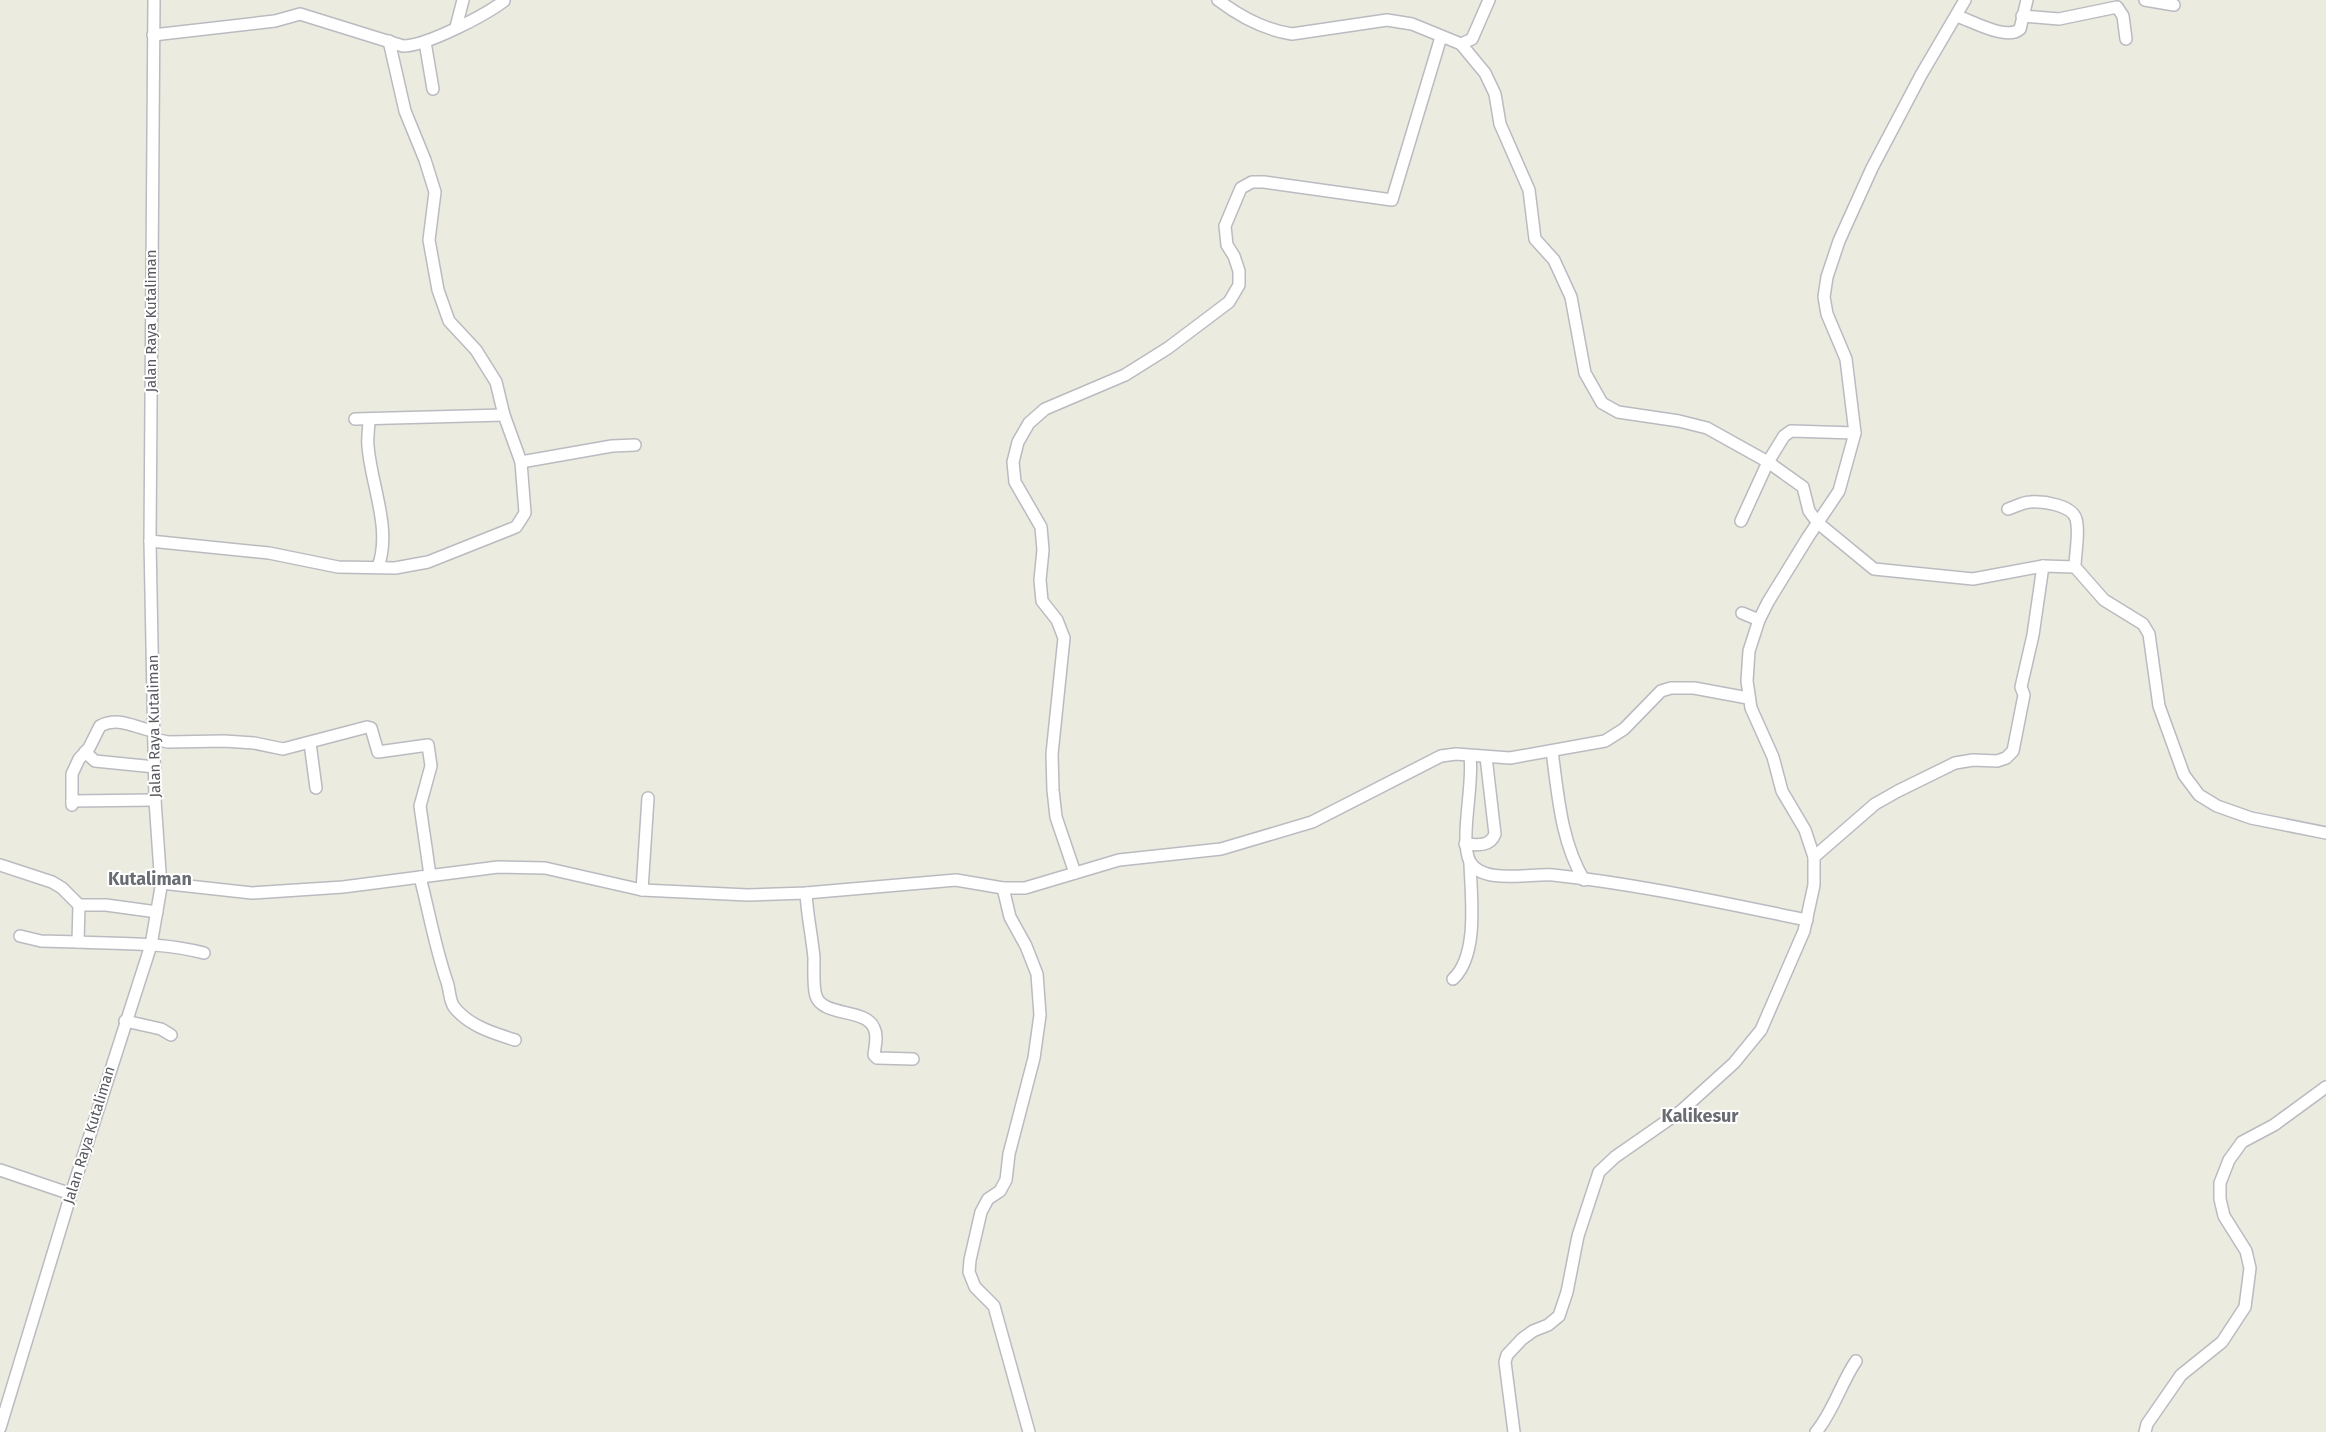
<svg xmlns="http://www.w3.org/2000/svg" width="2326" height="1432" font-family="'Fira Sans',sans-serif">
<style>
.lines{fill:none;stroke-linecap:round;stroke-linejoin:round}
.street-casing{stroke:#babbc1;stroke-width:14}
.street{stroke:#fff;stroke-width:11}
.labels{text-anchor:middle;dominant-baseline:central;stroke-width:4;stroke-linejoin:round;paint-order:stroke}
.street-label{font-size:15px;fill:#585a60;stroke:#fff}
.quarter-label{font-size:18px;font-weight:bold;fill:#696c72;stroke:#fff}
</style>
<rect width="100%" height="100%" fill="#ebebdf"/>
<g class="lines">
<defs>
<g id="street">
<path d="M1218,0c21,16 48,30 74,34l95,-14 25,4 49,20 11,-5 17,-39"/>
<polyline points="2145,0 2174,5"/>
<path d="M1957,16c15,5 50,25 63,13l7,-29"/>
<polyline points="2022,16 2059,19 2117,7 2123,16 2126,39"/>
<polyline points="456,27 463,0"/>
<path d="M153,35l122,-14 25,-7 103,32c23,0 81,-30 101,-45"/>
<polyline points="425,42 433,89"/>
<polyline points="1461,44 1485,73 1495,94 1500,124 1529,190 1535,239 1554,260 1571,297 1585,373 1602,403 1618,412 1679,421 1707,428 1768,462 1784,436 1791,431 1855,433"/>
<polyline points="355,419 504,415"/>
<path d="M369,419c0,9 -2,19 -1,27 3,39 24,83 10,121"/>
<polyline points="521,462 612,446 635,445"/>
<path d="M2008,509c7,-2 15,-7 22,-7 13,-1 42,3 46,17 4,14 -1,34 -1,48l29,33 39,24 6,10 10,72 25,69 15,20 18,11 34,12 75,15"/>
<polyline points="1741,521 1768,462 1803,487 1809,511 1818,523 1874,569 1973,579 2043,566 2075,567"/>
<polyline points="150,541 269,553 338,567 395,568 428,562 516,527 525,513 521,462 504,415 496,382 476,350 449,321 438,290 429,240 435,192 425,160 405,111 389,41"/>
<polyline points="1742,613 1759,620"/>
<polyline points="154,739 168,742 224,741 254,743 283,749 367,727 371,728 378,752 428,745 431,766 420,806 430,875"/>
<polyline points="310,743 316,788"/>
<path d="M1552,751c6,44 9,91 32,129"/>
<polyline points="85,752 95,761 155,767"/>
<path d="M1470,757c4,27 -11,84 0,105 13,23 61,11 83,13 85,9 170,28 254,45"/>
<polyline points="72,801 155,800"/>
<path d="M72,805v-31l7,-15 10,-11 11,-22c19,-10 35,2 54,5"/>
<path d="M1465,844c12,1 25,3 30,-10l-9,-77"/>
<polyline points="1814,857 1875,804 1898,791 1955,763 1973,760 1997,761 2006,758 2013,751 2024,695 2021,687 2033,635 2043,566"/>
<polyline points="0,865 52,882 62,888 79,905 106,905 157,912"/>
<polyline points="1075,873 1056,817 1053,790 1052,754 1064,638 1057,620 1042,601 1040,580 1043,550 1041,527 1015,482 1013,462 1018,442 1029,423 1045,409 1125,375 1168,348 1229,302 1239,285 1239,271 1234,256 1227,245 1225,226 1241,188 1252,182 1264,182 1392,200 1441,37"/>
<path d="M420,877c9,35 15,70 27,105 3,8 2,18 7,25 15,19 39,26 61,33"/>
<polyline points="161,883 252,893 343,887 498,867 545,868 642,890 748,895 806,893 956,880 1003,888 1025,888 1119,860 1221,849 1312,822 1441,756 1456,754 1510,758 1605,741 1624,729 1661,691 1671,688 1694,688 1748,698"/>
<polyline points="1003,888 1010,917 1026,946 1037,974 1040,1015 1034,1058 1009,1154 1006,1180 1000,1191 988,1199 981,1212 970,1260 969,1272 975,1287 994,1306 1029,1432"/>
<polyline points="642,890 648,798"/>
<path d="M806,893c1,22 6,43 8,65 0,10 -1,30 2,38 7,21 50,12 58,32 4,8 1,18 0,27l3,3 36,1"/>
<path d="M79,905l-1,37c41,2 85,0 126,11"/>
<polyline points="20,936 41,941 78,942"/>
<path d="M1453,979c26,-24 18,-83 17,-116"/>
<polyline points="125,1021 161,1029 171,1035"/>
<polyline points="0,1170 71,1194"/>
<polyline points="0,1428 71,1194 151,945 161,887 155,800 150,541 154,0"/>
<polyline points="1514,1432 1505,1362 1507,1355 1522,1339 1533,1331 1548,1325 1559,1316 1567,1292 1578,1236 1599,1172 1615,1157 1681,1111 1734,1063 1761,1030 1804,931 1814,885 1814,857 1805,830 1782,791 1773,757 1751,708 1747,681 1749,651 1759,620 1768,602 1808,537 1839,491 1855,433 1846,359 1827,314 1824,297 1827,277 1839,241 1872,168 1921,75 1965,0"/>
<path d="M1816,1432c17,-20 25,-49 40,-71"/>
<polyline points="2145,1432 2147,1424 2181,1375 2222,1342 2245,1307 2250,1268 2246,1251 2224,1216 2220,1199 2220,1183 2229,1160 2242,1142 2274,1125 2326,1087"/>
</g>
</defs>
<!-- street casing -->
<use href="#street" class="street-casing"/>
<!-- street -->
<use href="#street" class="street"/>
</g>
<g class="labels">
<!-- street labels -->
<g class="street-label">
<text transform="translate(151 321) rotate(-90)">Jalan Raya Kutaliman</text>
<text transform="translate(154 726) rotate(-91)">Jalan Raya Kutaliman</text>
<text transform="translate(89 1135) rotate(-73)">Jalan Raya Kutaliman</text>
</g>
<!-- quarter labels -->
<g class="quarter-label">
<text x="150" y="879">Kutaliman</text>
<text x="1700" y="1116">Kalikesur</text>
</g>
</g>
</svg>
